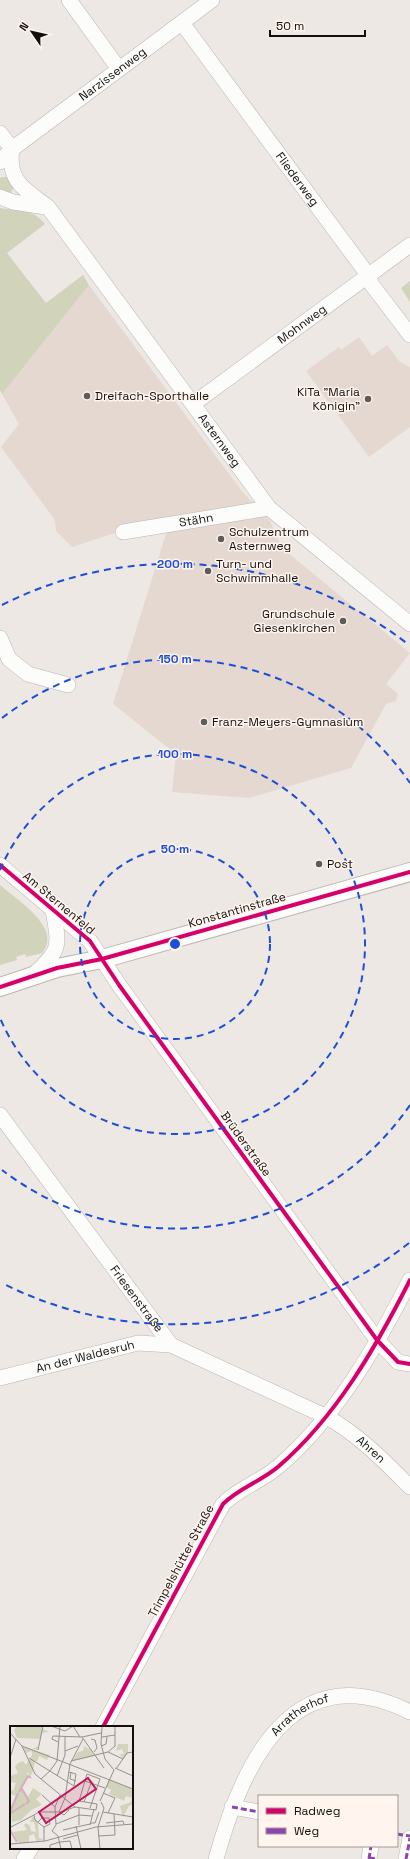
<svg xmlns="http://www.w3.org/2000/svg" width="410" height="1859" font-family="'Space Grotesk',sans-serif">
<style>
.built{fill:#e4d8d1}
.green{fill:#d2d3bb}
.lines{fill:none;stroke-linecap:round;stroke-linejoin:round}
.minor-casing{stroke:#bab6b3;stroke-width:16}
.tertiary-casing{stroke:#bab6b3;stroke-width:20}
.minor{stroke:#fcfcfb;stroke-width:15}
.tertiary{stroke:#fcfcfb;stroke-width:18}
.quiet{stroke:#8e44ad;stroke-width:3;stroke-dasharray:6 3;stroke-linecap:butt}
.cycleway-casing{stroke:#fff4ee;stroke-width:6}
.cycleway{stroke:#d6006c;stroke-width:4}
.ring{fill:none;stroke:#1d4ed8;stroke-width:2;stroke-dasharray:7 5}
.poi-dot{fill:#5f5b58;stroke:#fff4ee;stroke-width:1.5}
.labels{text-anchor:middle;dominant-baseline:central;stroke-width:3;stroke-linejoin:round;paint-order:stroke}
.street-label{font-size:12px;fill:#120f0d;stroke:#fff4ee}
.poi-label{font-size:12px;fill:#120f0d;stroke:#fff4ee;text-anchor:start}
.inset-river{fill:none;stroke:#d3afbe;stroke-width:2}
.inset-road{fill:none;stroke:#96918e;stroke-width:1}
.view{fill:#c2185b;fill-opacity:0.15;stroke:#c2185b;stroke-width:2}
.inset-edge{fill:none;stroke:#120f0d;stroke-width:2}
.centre{fill:#1d4ed8;stroke:#fff4ee;stroke-width:2}
.ring-label{font-size:12px;text-anchor:middle;font-weight:bold;fill:#1d4ed8;stroke:#fff4ee;stroke-width:3;stroke-linejoin:round;paint-order:stroke}
</style>
<rect width="100%" height="100%" fill="#eee8e4"/>
<!-- built -->
<g class="built">
<polygon points="89,285 241,490 270,521 282,548 410,653 386,684 398,694 396,701 386,704 351,768 249,798 172,792 176,754 113,704 169,524 130,528 72,547 56,531 55,520 1,447 19,424 2,394"/>
<polygon points="359,337 372,356 387,345 399,361 410,367 410,427 369,457 306,371 339,347 341,350"/>
</g>
<!-- green -->
<g class="green">
<polygon points="3,177 7,177 14,186 11,193 0,193 0,178"/>
<path d="M0,208c18,3 34,1 45,16l-38,29 39,50 37,-28 6,10 -87,109 -2,-4z"/>
<polygon points="410,281 410,302 401,288"/>
<path d="M0,885c16,14 64,44 42,68l-16,4 -1,-3 -9,3 1,3 -17,5z"/>
</g>
<g class="lines">
<defs>
<g id="minor">
<polyline points="69,0 119,69"/>
<path id="s1" d="M182,23l186,252 4,10 38,50"/>
<path id="s2" d="M0,133l12,16c-5,32 13,41 36,58l221,301 141,116"/>
<path id="s3" d="M0,162l12,-13 200,-149"/>
<polyline points="0,197 13,202 46,207"/>
<path id="s4" d="M193,404l217,-159"/>
<path id="s5" d="M123,532l146,-24"/>
<polyline points="0,638 9,659 28,674 68,685"/>
<polyline points="0,865 90,941 119,985 377,1340 398,1362 410,1364"/>
<path d="M33,975c29,-26 26,-29 20,-65"/>
<path id="s6" d="M0,1115l171,230 156,72c33,19 57,44 83,70"/>
<path id="s7" d="M0,1378l138,-35 33,2"/>
<path d="M103,1727l120,-223c16,-16 39,-23 56,-38 57,-49 97,-119 131,-186"/>
<polyline points="232,1807 259,1812"/>
<polyline points="24,1859 31,1848"/>
<path id="s8" d="M216,1859c26,-94 76,-206 194,-147"/>
<polyline points="369,1859 371,1846"/>
<polyline points="406,1859 410,1838"/>
</g>
<polyline id="tertiary" points="0,987 57,968 102,959 410,872"/>
</defs>
<!-- minor casing -->
<use href="#minor" class="minor-casing"/>
<!-- tertiary casing -->
<use href="#tertiary" class="tertiary-casing"/>
<!-- minor -->
<use href="#minor" class="minor"/>
<!-- tertiary -->
<use href="#tertiary" class="tertiary"/>
<!-- quiet -->
<g class="quiet">
<polyline points="232,1807 259,1812"/>
<polyline points="397,1834 410,1836"/>
<polyline points="369,1858 377,1859"/>
<polyline points="369,1859 371,1846"/>
<polyline points="406,1859 410,1838"/>
</g>
<defs>
<g id="cycleway">
<polyline points="0,865 90,941 119,985 377,1340 398,1362 410,1364"/>
<polyline points="0,987 57,968 102,959 410,872"/>
<path d="M103,1727l120,-223c16,-16 39,-23 56,-38 57,-49 97,-119 131,-186"/>
</g>
</defs>
<!-- cycleway casing -->
<use href="#cycleway" class="cycleway-casing"/>
<!-- cycleway -->
<use href="#cycleway" class="cycleway"/>
</g>
<!-- distance rings -->
<g class="ring">
<circle cx="175" cy="944" r="95"/>
<path d="M0 870A190 190 0 1 1 0 1018"/>
<path d="M410 1105A285 285 0 0 1 2 1170M2 718A285 285 0 0 1 410 783"/>
<path d="M409 1243A380 380 0 0 1 2 1283M2 605A380 380 0 0 1 409 645"/>
</g>
<!-- markers -->
<g class="poi-dot">
<circle cx="87" cy="396" r="4"/>
<circle cx="368" cy="399" r="4"/>
<circle cx="221" cy="539" r="4"/>
<circle cx="208" cy="571" r="4"/>
<circle cx="343" cy="621" r="4"/>
<circle cx="204" cy="722" r="4"/>
<circle cx="319" cy="864" r="4"/>
</g>
<g class="labels">
<!-- street labels -->
<g class="street-label">
<text stroke="none"><textPath href="#s3" startOffset="143">Narzissenweg</textPath></text>
<text stroke="none"><textPath href="#s1" startOffset="194">Fliederweg</textPath></text>
<text stroke="none"><textPath href="#s4" startOffset="135">Mohnweg</textPath></text>
<text stroke="none"><textPath href="#s2" startOffset="383">Asternweg</textPath></text>
<text stroke="none"><textPath href="#s5" startOffset="74">Stähn</textPath></text>
<text transform="translate(59 903) rotate(40)">Am Sternenfeld</text>
<text transform="translate(237 910) rotate(-16)">Konstantinstraße</text>
<text transform="translate(246 1144) rotate(54)">Brüderstraße</text>
<text stroke="none"><textPath href="#s6" startOffset="229">Friesenstraße</textPath></text>
<text stroke="none"><textPath href="#s7" startOffset="88">An der Waldesruh</textPath></text>
<text stroke="none"><textPath href="#s6" startOffset="513">Ahren</textPath></text>
<text transform="translate(181 1561) rotate(-62)">Trimpelshütter Straße</text>
<text stroke="none"><textPath href="#s8" startOffset="172">Arratherhof</textPath></text>
</g>
<!-- poi labels -->
<g class="poi-label">
<text x="360" y="392" text-anchor="end">KiTa "Maria<tspan x="360" dy="14">Königin"</tspan></text>
<text x="95" y="396">Dreifach-Sporthalle</text>
<text x="229" y="532">Schulzentrum<tspan x="229" dy="14">Asternweg</tspan></text>
<text x="216" y="564">Turn- und<tspan x="216" dy="14">Schwimmhalle</tspan></text>
<text x="335" y="614" text-anchor="end">Grundschule<tspan x="335" dy="14">Giesenkirchen</tspan></text>
<text x="212" y="722">Franz-Meyers-Gymnasium</text>
<text x="327" y="864">Post</text>
</g>
</g>
<!-- overview -->
<g transform="translate(10 1726)">
<rect width="123" height="123" fill="#eee8e4"/>
<path d="M7,0h26v3l6,3 -7,1 -4,17 -6,-1 7,-3 2,-7 -24,-1 -3,-8zM108,18h10v9l-5,6 -3,-5h4l-2,-5 -6,2zM74,20l7,4 3,6 -22,5 6,-9 5,-1zM13,21l27,8 -3,5 -8,-4 -2,6 -2,-1 -2,10 -3,6 -2,-5 -6,16 6,9 5,-9 9,6 -6,5 6,6 -11,5 -10,10 -9,2 -1,-12 5,-14 -5,-2 -1,-4 3,1 3,-8 -6,-1v-6l8,-3 -3,-6 3,-4 5,-2 3,4 6,-10v-4l-6,2zM99,53l24,10v15l-4,2 -6,11 -3,-11 11,-4 1,-4 -6,-2 -2,5 -15,-7 2,-4 -5,-3zM23,90l5,7 1,15 4,1 -6,3 -3,-8 -5,2v6l-10,1 -6,-11 14,-2 -3,-5 2,-2 4,3 1,5 5,1 -2,-10h-4z" fill="#d2d3bb"/>
<path class="inset-river" d="M12,63l7,12 -3,3M9,66l9,-16 3,2M0,86l8,-19M1,87l14,-9M0,104l7,12"/>
<path class="inset-road" d="M41,0l14,5 8,-5M63,0l7,11M0,7l12,13 111,43M72,11l19,-4M92,11l13,-2M81,13l4,1 2,8 -3,4M48,16l-6,-3 1,-3 29,1 22,31M12,20l13,28 40,33 21,3 1,-6M91,20l5,-2 1,-7M28,24l5,-24M55,25l13,-5M98,26l7,-6v-20M0,32l6,-19M19,32l45,28 2,-12 -7,-2M61,35l37,-9 15,7M105,42l18,8M106,43l11,-16 6,-1M40,45l7,-10 3,-35M61,46l-1,7 6,2M47,50l8,-21v-18M31,53l9,-8M75,55l20,7M93,67l12,5 -7,15M32,69l13,12M50,69l-5,12 1,18 -4,6 6,5 3,13M69,75l8,-27 13,5 -10,29M90,75l14,-31 -9,-11 -4,-15 1,-18M74,76l7,-19M63,79l6,-4 18,3M69,82v17M49,86l6,-14 5,-34 13,-25M49,86l5,3 5,-5M93,86l30,5M24,89l5,-3h22l14,-5M24,89l1,5 9,7v14M28,96l4,-4h7l1,6 -6,3M80,97h5l4,-11M96,97l17,-2 1,3M46,98l23,-9 13,1M80,99l4,-16M66,100l5,23M1,101l23,-12M53,104l27,-6M88,110l17,-1 -1,-21M53,113l15,-4M50,116l10,-1 2,8M0,118l35,-3 51,-14 37,-3M40,123v-4l10,-3M90,123l-2,-22 6,-19 -3,-6"/>
<path class="view" d="M78,52l8,11 -50,34 -7,-11z"/>
<rect width="123" height="123" class="inset-edge"/>
</g>
<circle cx="175" cy="944" r="6" class="centre"/>
<g class="ring-label">
<text x="175" y="568">200 m</text>
<text x="175" y="663">150 m</text>
<text x="175" y="758">100 m</text>
<text x="175" y="853">50 m</text>
</g>
<!-- legend -->
<rect x="258" y="1795" width="140" height="52" fill="#fff4ee" stroke="#a09894"/>
<rect x="266" y="1808" width="20" height="6" fill="#d6006c" stroke="#a09894"/>
<text x="294" y="1815" font-size="12" fill="#120f0d">Radweg</text>
<rect x="266" y="1828" width="20" height="6" fill="#8e44ad" stroke="#a09894"/>
<text x="294" y="1835" font-size="12" fill="#120f0d">Weg</text>
<!-- north arrow -->
<g transform="translate(32 32) rotate(304)" stroke="#fff4ee" stroke-width="3" paint-order="stroke">
<path d="M0-3L7 15L0 10L-7 15Z" fill="#120f0d"/>
<text y="-6" font-size="11" font-weight="bold" text-anchor="middle" fill="#120f0d">N</text>
</g>
<!-- scale -->
<path d="M270 30v6h95v-6" fill="none" stroke="#120f0d" stroke-width="2"/>
<text x="276" y="30" font-size="12" fill="#120f0d" stroke="#fff4ee" stroke-width="3" paint-order="stroke">50 m</text>
</svg>
